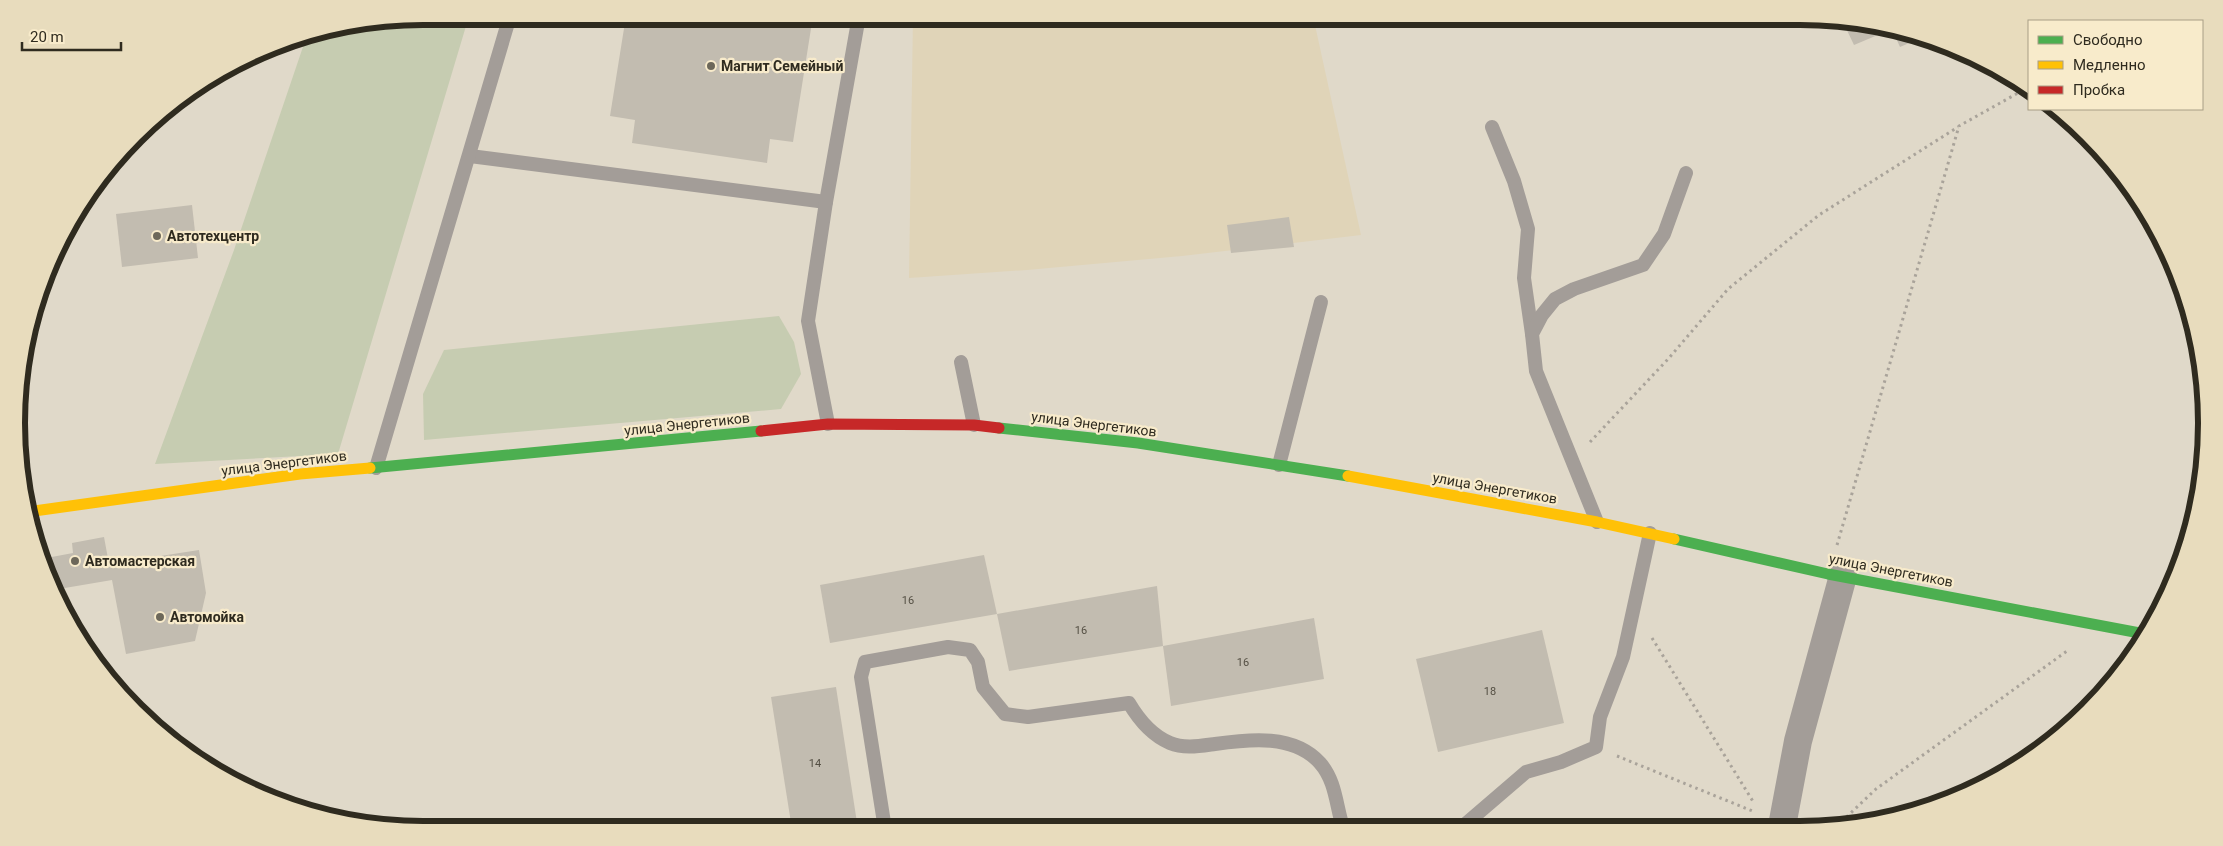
<svg xmlns="http://www.w3.org/2000/svg" width="2223" height="846" font-family="Roboto,sans-serif">
<style>
.built{fill:#e0d4b8}
.green{fill:#c6ccb1}
.building{fill:#c2bcb0}
.lines{fill:none;stroke-linecap:round;stroke-linejoin:round}
.path{stroke:#a9a39a;stroke-width:3;stroke-dasharray:2.5 4;stroke-linecap:butt}
.lane{stroke:#a39d98;stroke-width:14}
.street{stroke:#a39d98;stroke-width:28}
.fast{stroke:#4caf50;stroke-width:11}
.slow{stroke:#ffc107;stroke-width:11}
.jam{stroke:#c62828;stroke-width:11}
.poi-dot{fill:#6d685a;stroke:#f8ebcb;stroke-width:2}
.labels{text-anchor:middle;dominant-baseline:central;stroke-width:4.5;stroke-linejoin:round;paint-order:stroke}
.number-label{font-size:11px;fill:#544f43}
.poi-label{font-size:14px;font-weight:bold;fill:#2f2b1f;stroke:#f8ebcb;text-anchor:start}
.street-label{font-size:14px;fill:#2f2b1f;stroke:#f8ebcb}
.rim{fill:none;stroke:#2f2b1f;stroke-width:6}
</style>
<rect width="100%" height="100%" fill="#e0d9c9"/>
<!-- built -->
<polygon class="built" points="913,16 1313,16 1361,235 1182,256 1027,270 909,278"/>
<!-- green -->
<g class="green">
<polygon points="423,16 469,16 338,454 155,464 234,250 307,35"/>
<polygon points="779,316 794,342 801,374 781,409 424,440 423,394 444,350"/>
</g>
<!-- building -->
<g class="building">
<polygon points="626,16 813,16 793,142 770,139 767,163 632,143 635,120 610,116"/>
<polygon points="1843,22 1906,30 1923,37 1900,47 1892,29 1854,45"/>
<polygon points="192,205 198,258 122,267 116,214"/>
<polygon points="1289,217 1294,247 1231,253 1227,225"/>
<polygon points="104,537 109,564 199,550 206,593 195,641 126,654 112,580 53,590 41,559 73,553 72,543"/>
<polygon points="984,555 997,614 830,643 820,585"/>
<polygon points="1157,586 1163,646 1009,671 997,614"/>
<polygon points="1314,618 1324,679 1171,706 1163,646"/>
<polygon points="1542,630 1564,723 1438,752 1416,659"/>
<polygon points="836,687 858,829 792,829 771,697"/>
</g>
<g class="lines">
<!-- path -->
<g class="path">
<polyline points="1590,442 1669,358 1728,289 1819,215 1958,127"/>
<polyline points="1837,545 1959,126 2027,88"/>
<polyline points="1652,638 1754,803"/>
<polyline points="1617,756 1755,812"/>
<polyline points="1837,826 1876,789 2067,651"/>
</g>
<!-- lane -->
<g class="lane">
<polyline points="1492,127 1514,181 1528,229 1524,278 1532,334"/>
<polyline points="470,156 826,202"/>
<polyline points="961,362 974,425"/>
<polyline points="828,424 808,321 826,202 859,16"/>
<polyline points="1279,465 1321,302"/>
<polyline points="376,468 510,16"/>
<polyline points="1597,522 1536,371 1532,334 1542,315 1555,299 1574,289 1643,265 1664,234 1686,173"/>
<polyline points="1462,827 1526,772 1561,762 1596,747 1600,717 1623,657 1650,533"/>
<path d="M885,829l-24,-152 4,-15 83,-15 22,3 8,12 5,25 22,27 23,3 101,-14c10,17 22,32 41,40 14,6 30,3 45,1 35,-5 79,-10 105,19 16,18 16,43 23,64"/>
</g>
<!-- street -->
<polyline class="street" points="1782,826 1798,741 1843,576"/>
<!-- fast -->
<g class="fast">
<polyline points="999,428 1138,443 1348,476"/>
<polyline points="370,468 761,431"/>
<polyline points="1674,539 1828,574 2145,634"/>
</g>
<!-- slow -->
<g class="slow">
<polyline points="1348,476 1597,522 1674,539"/>
<polyline points="27,512 300,474 370,468"/>
</g>
<!-- jam -->
<polyline class="jam" points="761,431 828,424 974,425 999,428"/>
</g>
<!-- markers -->
<g class="poi-dot">
<circle cx="711" cy="66" r="5"/>
<circle cx="157" cy="236" r="5"/>
<circle cx="75" cy="561" r="5"/>
<circle cx="160" cy="617" r="5"/>
</g>
<g class="labels">
<!-- number labels -->
<g class="number-label">
<text x="908" y="600">16</text>
<text x="1081" y="630">16</text>
<text x="1243" y="662">16</text>
<text x="1490" y="691">18</text>
<text x="815" y="763">14</text>
</g>
<!-- poi labels -->
<g class="poi-label">
<text x="721" y="66">Магнит Семейный</text>
<text x="167" y="236">Автотехцентр</text>
<text x="85" y="561">Автомастерская</text>
<text x="170" y="617">Автомойка</text>
</g>
<!-- street labels -->
<g class="street-label">
<text transform="translate(687 424) rotate(-6)">улица Энергетиков</text>
<text transform="translate(1094 424) rotate(7)">улица Энергетиков</text>
<text transform="translate(284 463) rotate(-7)">улица Энергетиков</text>
<text transform="translate(1495 488) rotate(10)">улица Энергетиков</text>
<text transform="translate(1891 570) rotate(11)">улица Энергетиков</text>
</g>
</g>
<!-- crop -->
<path d="M0 0H2223V846H0ZM423 25H1800A398 398 0 0 1 2198 423V423A398 398 0 0 1 1800 821H423A398 398 0 0 1 25 423V423A398 398 0 0 1 423 25Z" fill="#e8dcbd" fill-rule="evenodd"/>
<path class="rim" d="M423 25H1800A398 398 0 0 1 2198 423V423A398 398 0 0 1 1800 821H423A398 398 0 0 1 25 423V423A398 398 0 0 1 423 25Z"/>
<!-- legend -->
<rect x="2028" y="20" width="175" height="90" fill="#f8ebcb" stroke="#a89e86"/>
<rect x="2038" y="36" width="25" height="8" fill="#4caf50" stroke="#a89e86"/>
<text x="2073" y="45" font-size="15" fill="#2f2b1f">Свободно</text>
<rect x="2038" y="61" width="25" height="8" fill="#ffc107" stroke="#a89e86"/>
<text x="2073" y="70" font-size="15" fill="#2f2b1f">Медленно</text>
<rect x="2038" y="86" width="25" height="8" fill="#c62828" stroke="#a89e86"/>
<text x="2073" y="95" font-size="15" fill="#2f2b1f">Пробка</text>
<!-- scale -->
<path d="M22 42v8h99v-8" fill="none" stroke="#2f2b1f" stroke-width="2.5"/>
<text x="30" y="42" font-size="15" fill="#2f2b1f" stroke="#f8ebcb" stroke-width="4" paint-order="stroke">20 m</text>
</svg>
